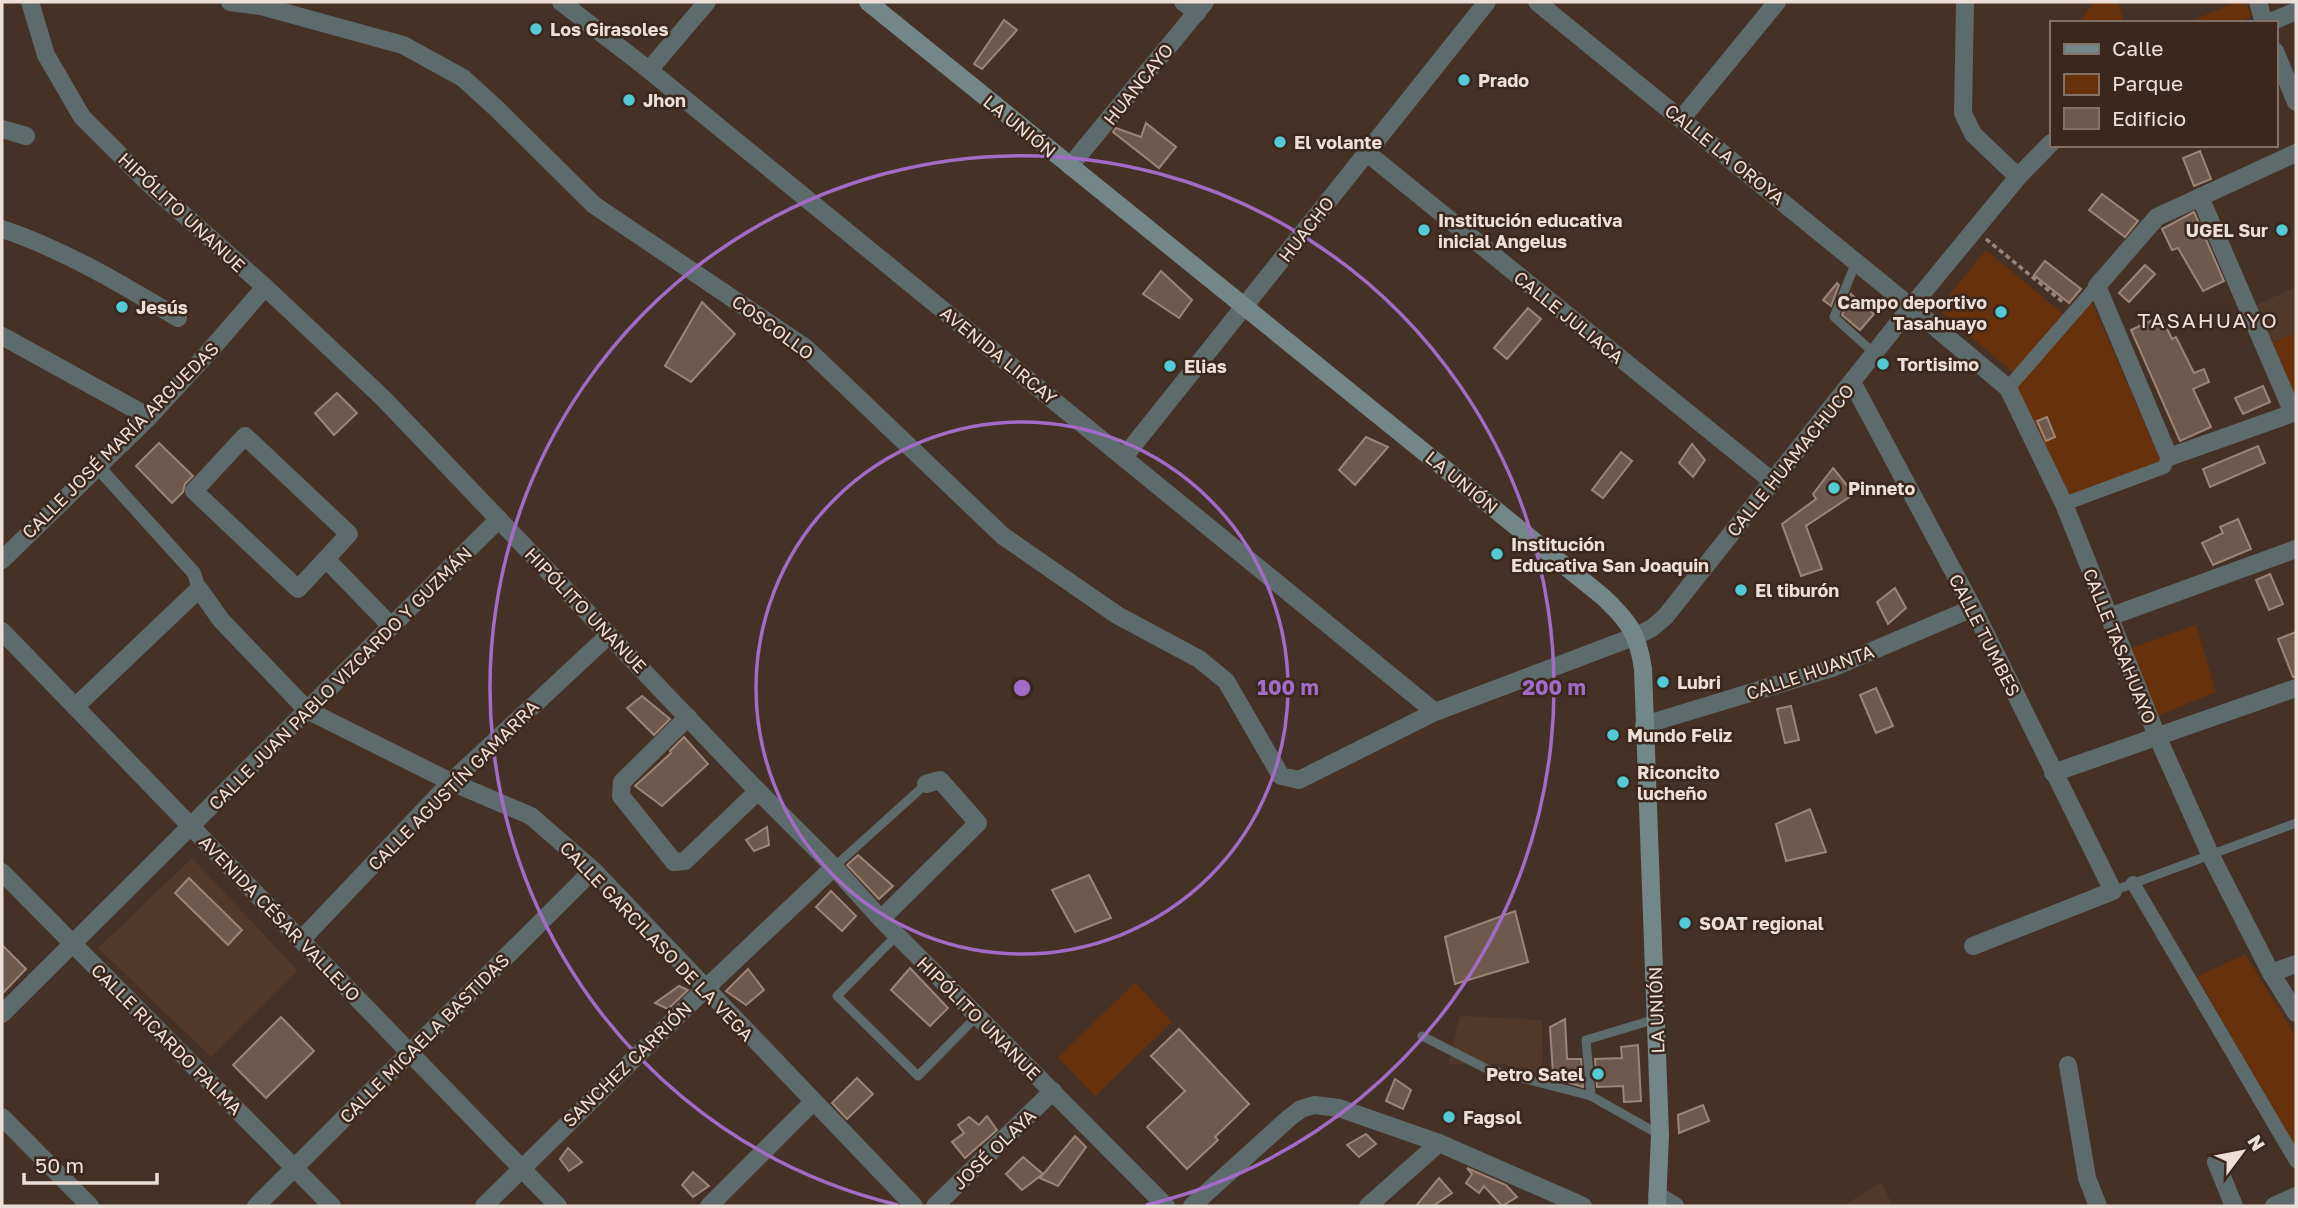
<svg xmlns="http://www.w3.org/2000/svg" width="2298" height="1208" font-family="'Golos Text',sans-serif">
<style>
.built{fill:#523829}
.green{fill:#67310b}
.building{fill:#6f594d;stroke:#9c8578;stroke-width:2}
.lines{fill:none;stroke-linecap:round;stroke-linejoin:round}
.path{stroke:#98877e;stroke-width:3.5;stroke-dasharray:5 3.5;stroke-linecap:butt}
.service{stroke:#5e6b6c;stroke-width:9}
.pedestrian{stroke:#5e6b6c;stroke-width:14}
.minor{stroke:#5e6b6c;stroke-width:18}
.tertiary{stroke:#5e6b6c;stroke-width:18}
.secondary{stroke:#738789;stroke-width:18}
.ring{fill:none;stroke:#a36bc8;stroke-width:3.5}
.poi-dot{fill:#52cbd7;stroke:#3b271c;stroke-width:2.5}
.labels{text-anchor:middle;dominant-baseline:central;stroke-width:5;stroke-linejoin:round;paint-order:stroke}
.poi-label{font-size:18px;font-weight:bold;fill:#ecdfd8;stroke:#3b271c;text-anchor:start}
.street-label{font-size:18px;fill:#ecdfd8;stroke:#3b271c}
.quarter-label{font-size:21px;letter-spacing:2px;fill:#ecdfd8;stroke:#3b271c}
.centre{fill:#a36bc8;stroke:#3b271c;stroke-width:3.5}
.ring-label{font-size:21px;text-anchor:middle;font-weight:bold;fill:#a36bc8;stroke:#3b271c;stroke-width:5;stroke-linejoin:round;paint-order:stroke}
</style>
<rect width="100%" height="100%" fill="#453126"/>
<!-- built -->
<g class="built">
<polygon points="2296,287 2296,333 2273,343 2256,305"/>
<polygon points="192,858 298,971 211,1057 98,948"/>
<polygon points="1460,1016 1542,1020 1543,1085 1504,1064 1448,1064"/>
<polygon points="1881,1182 1893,1206 1843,1206"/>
</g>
<!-- green -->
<g class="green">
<polygon points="2094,2 2118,2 2124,23 2079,23"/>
<polygon points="2235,2 2246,2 2252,16 2236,23 2187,23"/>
<polygon points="1986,250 2064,315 2015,374 1938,309"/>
<polygon points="2091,299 2162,464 2067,498 2017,385"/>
<polygon points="2296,333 2296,398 2273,343"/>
<polygon points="2196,625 2216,692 2157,716 2131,648"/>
<polygon points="2245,954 2296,1036 2296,1148 2197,977"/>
<polygon points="1135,983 1172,1022 1095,1096 1058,1057"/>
</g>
<!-- building -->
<g class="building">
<polygon points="1004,20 1017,30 982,69 974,64"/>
<polygon points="1146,123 1176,147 1159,168 1113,132 1116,128 1141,137"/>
<polygon points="2200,151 2211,179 2194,186 2183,158"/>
<polygon points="2102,194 2138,221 2125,237 2089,210"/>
<polygon points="2194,212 2224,281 2203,291 2178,248 2172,250 2162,229"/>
<polygon points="2045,261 2081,289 2069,303 2034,275"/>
<polygon points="2145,265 2155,274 2129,302 2119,293"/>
<polygon points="1161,271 1192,300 1179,318 1143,294"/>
<polygon points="1837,283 1839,285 1831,306 1823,300"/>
<polygon points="1851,294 1874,314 1860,330 1842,315"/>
<polygon points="702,302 735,334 691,382 665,366"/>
<polygon points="1528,308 1541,319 1507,359 1494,348"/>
<polygon points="2161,316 2172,339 2176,337 2194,373 2204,369 2209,382 2193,389 2211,427 2180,441 2131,330"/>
<polygon points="2263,386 2270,402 2243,414 2235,398"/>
<polygon points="337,393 357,413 334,435 315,413"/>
<polygon points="2047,417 2055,437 2046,441 2037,421"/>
<polygon points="1366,437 1388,447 1355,485 1339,470"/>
<polygon points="159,443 193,476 185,484 183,492 172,503 136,466"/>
<polygon points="1692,444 1705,460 1693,477 1679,463"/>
<polygon points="2258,446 2265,463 2210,487 2203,469"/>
<polygon points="1621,452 1632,461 1603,498 1592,490"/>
<polygon points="1833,468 1854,494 1806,526 1822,569 1801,576 1782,524 1816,499 1813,494"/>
<polygon points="2238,519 2251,549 2213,565 2202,543 2223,533 2220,527"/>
<polygon points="2270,574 2283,604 2269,610 2256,580"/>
<polygon points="1895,588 1906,608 1888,624 1877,602"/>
<polygon points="2296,632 2296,677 2293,677 2278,639"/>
<polygon points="1876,688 1893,726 1876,733 1860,695"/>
<polygon points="642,696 670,719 654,735 627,708"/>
<polygon points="1791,706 1799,740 1785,743 1777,709"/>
<polygon points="684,737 708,764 662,806 635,786 671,753 670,751"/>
<polygon points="1810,809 1826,852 1786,861 1776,824"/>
<polygon points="767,827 769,845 754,851 746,840"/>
<polygon points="858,855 893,886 879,899 847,865"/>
<polygon points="1089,875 1111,918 1075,932 1052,890"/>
<polygon points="189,878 242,930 228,945 175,893"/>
<polygon points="831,891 856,916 842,931 816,907"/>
<polygon points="1515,911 1528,962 1455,984 1445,937"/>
<polygon points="2,945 26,969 2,994"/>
<polygon points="910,968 948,1008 930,1026 891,990"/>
<polygon points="748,969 764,990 746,1005 726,991"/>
<polygon points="679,986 688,990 668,1009 655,1003"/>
<polygon points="281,1017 314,1051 266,1098 233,1065"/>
<polygon points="1565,1019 1567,1059 1581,1059 1583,1087 1570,1083 1553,1074 1550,1027"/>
<polygon points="1179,1029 1249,1104 1215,1137 1218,1140 1187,1169 1147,1127 1185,1091 1151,1056"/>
<polygon points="1638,1045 1641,1101 1624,1102 1623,1086 1597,1087 1595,1059 1622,1058 1621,1047"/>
<polygon points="857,1078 873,1094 847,1119 832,1103"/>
<polygon points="1395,1079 1411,1090 1403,1109 1386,1101"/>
<polygon points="1703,1105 1709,1121 1679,1133 1678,1115"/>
<polygon points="987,1116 997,1130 965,1158 952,1142 964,1133 958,1125 969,1117 979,1125"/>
<polygon points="1366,1134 1376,1144 1359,1157 1347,1145"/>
<polygon points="1075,1136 1086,1147 1058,1186 1040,1178"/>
<polygon points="568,1148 582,1162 569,1171 560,1159"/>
<polygon points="1023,1157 1043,1174 1022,1190 1006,1174"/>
<polygon points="1467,1168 1506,1185 1517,1197 1502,1206 1484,1186 1479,1193 1466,1183 1472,1174"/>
<polygon points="693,1172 709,1186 693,1197 682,1185"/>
<polygon points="1439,1178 1452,1193 1433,1206 1416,1206"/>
</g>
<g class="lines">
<!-- path -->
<polyline class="path" points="1986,239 2064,303"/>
<!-- service -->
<g class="service">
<polyline points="1856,262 1834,317 1874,353"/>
<polyline points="834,867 926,784"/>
<polyline points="2113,891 2296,823"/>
<polyline points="897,935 837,996 918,1076 977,1016"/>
<polyline points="1656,1019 1586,1040 1591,1096 1660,1135"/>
<polyline points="1422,1036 1487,1069 1591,1096"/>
</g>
<!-- pedestrian -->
<g class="pedestrian">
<polyline points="2008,388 2097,286"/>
<polyline points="98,467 194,573 199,589"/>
<polyline points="2064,504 2164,467 2169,457"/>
<polyline points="2133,883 2296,1161"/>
</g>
<!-- minor -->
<g class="minor">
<polyline points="30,2 46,55 82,117 146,181 265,287 383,398 750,783 834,867 881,919 1166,1206"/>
<polyline points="230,2 261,6 403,45 463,78 497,109 594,205 806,348 1003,536 1117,615 1199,659 1226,681 1281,776 1299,780 1435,712 1636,636"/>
<polyline points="561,2 649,70 1435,712"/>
<polyline points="1183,2 1197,13"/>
<polyline points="1965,2 1963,113 1973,134 2018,177"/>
<polyline points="2258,2 2264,23"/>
<polyline points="2275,51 2296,102"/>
<polyline points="649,70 707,2"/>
<polyline points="1682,118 1777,2"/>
<polyline points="2,129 26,136"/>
<polyline points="1366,152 1772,481"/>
<polyline points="2296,153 2157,217 2097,286 2169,457 2296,412"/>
<polyline points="1070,166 1205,2"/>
<polyline points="2200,197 2293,413"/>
<path d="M2,229c63,21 119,55 176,89"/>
<polyline points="1911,307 2008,388 2064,504 2157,736 2210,854 2271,973 2296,1013"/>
<polyline points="2,336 149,417"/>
<polyline points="1852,382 1973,608 2113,891 1973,946"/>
<polygon points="245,436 349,534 298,589 194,491"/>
<polyline points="1124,457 1487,2"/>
<polyline points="326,559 391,626"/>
<polyline points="2,560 149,417 207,354 265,287"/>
<polyline points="2109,617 2296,549"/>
<polyline points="2,631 558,1206"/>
<polyline points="75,707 199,589 221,620 307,710 451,782 531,816 593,870 914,1206"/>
<polyline points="688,717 622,782 621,796 674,862 685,861 758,791"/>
<polyline points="1644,725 1832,668 1973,608"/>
<polyline points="2053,773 2296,688"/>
<polyline points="2,872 332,1206"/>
<polyline points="881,919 978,823 940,780 926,784"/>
<polyline points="301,940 451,782 609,635"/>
<polyline points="2271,973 2296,964"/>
<polyline points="2,1014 499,519"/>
<polyline points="2068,1065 2087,1178 2098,1206"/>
<polyline points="2,1117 90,1206"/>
<polyline points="2216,1162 2234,1206"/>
<polyline points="1657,1195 1675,1206"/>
<polyline points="256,1206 593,870"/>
<polyline points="484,1206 705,989 834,867"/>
<polyline points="709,1206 813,1102"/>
<polyline points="935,1206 1053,1091"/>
<polyline points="1192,1206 1289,1118 1301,1109 1314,1105 1339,1108 1439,1143 1583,1206"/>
<polyline points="1368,1206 1439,1143"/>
<polyline points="2274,1206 2296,1196"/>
</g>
<!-- tertiary -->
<g class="tertiary">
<polyline points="1537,2 1911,307"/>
<polyline points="2268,23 2296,11"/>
<polyline points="1636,636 1652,628 1665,617 1911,307 2018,177 2051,143"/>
</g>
<!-- secondary -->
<path class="secondary" d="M868,2l734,594c27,25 36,38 41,73l17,466 -3,71"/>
</g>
<!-- distance rings -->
<g class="ring">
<circle cx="1022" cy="688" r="266"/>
<path d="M898 1205A532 532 0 1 1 1146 1205"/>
</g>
<!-- markers -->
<g class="poi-dot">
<circle cx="536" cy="29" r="7"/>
<circle cx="1464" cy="80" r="7"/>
<circle cx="629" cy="100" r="7"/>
<circle cx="1280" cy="142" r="7"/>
<circle cx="1424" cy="230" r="7"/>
<circle cx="2282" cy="230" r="7"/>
<circle cx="122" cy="307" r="7"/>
<circle cx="2001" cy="312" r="7"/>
<circle cx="1883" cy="364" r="7"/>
<circle cx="1170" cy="366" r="7"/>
<circle cx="1834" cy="488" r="7"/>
<circle cx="1497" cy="554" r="7"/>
<circle cx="1741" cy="590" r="7"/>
<circle cx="1663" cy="682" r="7"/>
<circle cx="1613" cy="735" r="7"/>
<circle cx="1623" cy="782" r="7"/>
<circle cx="1685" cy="923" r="7"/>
<circle cx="1598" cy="1074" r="7"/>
<circle cx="1449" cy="1117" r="7"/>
</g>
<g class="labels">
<!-- poi labels -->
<g class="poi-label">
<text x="550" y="29">Los Girasoles</text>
<text x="1478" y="80">Prado</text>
<text x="643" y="100">Jhon</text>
<text x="1294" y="142">El volante</text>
<text x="1438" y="220">Institución educativa<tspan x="1438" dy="21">inicial Angelus</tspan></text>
<text x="2268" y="230" text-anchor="end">UGEL Sur</text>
<text x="1987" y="302" text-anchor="end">Campo deportivo<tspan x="1987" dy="21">Tasahuayo</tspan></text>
<text x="136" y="307">Jesús</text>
<text x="1897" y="364">Tortisimo</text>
<text x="1184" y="366">Elias</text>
<text x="1848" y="488">Pinneto</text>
<text x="1511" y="544">Institución<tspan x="1511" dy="21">Educativa San Joaquin</tspan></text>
<text x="1755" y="590">El tiburón</text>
<text x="1677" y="682">Lubri</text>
<text x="1627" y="735">Mundo Feliz</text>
<text x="1637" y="772">Riconcito<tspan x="1637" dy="21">lucheño</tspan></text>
<text x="1699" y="923">SOAT regional</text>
<text x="1584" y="1074" text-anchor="end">Petro Satel</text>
<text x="1463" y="1117">Fagsol</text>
</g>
<!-- street labels -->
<g class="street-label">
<text transform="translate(1138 84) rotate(-51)">HUANCAYO</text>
<text transform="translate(1020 126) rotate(39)">LA UNIÓN</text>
<text transform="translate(1725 154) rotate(39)">CALLE LA OROYA</text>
<text transform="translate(182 212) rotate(43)">HIPÓLITO UNANUE</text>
<text transform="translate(1306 229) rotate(-52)">HUACHO</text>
<text transform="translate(1569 317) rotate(39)">CALLE JULIACA</text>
<text transform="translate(773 327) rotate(36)">COSCOLLO</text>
<text transform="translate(999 355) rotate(39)">AVENIDA LIRCAY</text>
<text transform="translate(120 440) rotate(-45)">CALLE JOSÉ MARÍA ARGUEDAS</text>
<text transform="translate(1790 460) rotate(-51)">CALLE HUAMACHUCO</text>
<text transform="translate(1462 482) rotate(39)">LA UNIÓN</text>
<text transform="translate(586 610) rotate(46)">HIPÓLITO UNANUE</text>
<text transform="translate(1985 635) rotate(63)">CALLE TUMBES</text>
<text transform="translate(2120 646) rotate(68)">CALLE TASAHUAYO</text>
<text transform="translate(1810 672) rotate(-19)">CALLE HUANTA</text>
<text transform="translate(340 678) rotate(-45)">CALLE JUAN PABLO VIZCARDO Y GUZMÁN</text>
<text transform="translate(453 785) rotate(-45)">CALLE AGUSTÍN GAMARRA</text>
<text transform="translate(280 918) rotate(46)">AVENIDA CÉSAR VALLEJO</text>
<text transform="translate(657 941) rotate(46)">CALLE GARCILASO DE LA VEGA</text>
<text transform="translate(1656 1010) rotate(-92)">LA UNIÓN</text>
<text transform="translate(979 1018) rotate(45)">HIPÓLITO UNANUE</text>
<text transform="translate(424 1038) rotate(-45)">CALLE MICAELA BASTIDAS</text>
<text transform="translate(167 1039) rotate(45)">CALLE RICARDO PALMA</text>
<text transform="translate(627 1064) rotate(-44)">SANCHEZ CARRIÓN</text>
<text transform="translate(994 1149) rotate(-44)">JOSÉ OLAYA</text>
</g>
<!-- quarter labels -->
<g class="quarter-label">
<text x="2208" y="320">TASAHUAYO</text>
</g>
</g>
<circle cx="1022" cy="688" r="10" class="centre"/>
<g class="ring-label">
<text x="1288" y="695">100 m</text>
<text x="1554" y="695">200 m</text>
</g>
<!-- border -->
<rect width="2298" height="1208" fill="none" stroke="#ecdfd8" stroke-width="7"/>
<!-- legend -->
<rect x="2050" y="21" width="228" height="126" fill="#3b271c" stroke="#827167" stroke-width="2"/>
<rect x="2064" y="44" width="35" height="10" fill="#738789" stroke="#827167" stroke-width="2"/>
<text x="2112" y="56" font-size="21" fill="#ecdfd8">Calle</text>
<rect x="2064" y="74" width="35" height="21" fill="#67310b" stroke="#827167" stroke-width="2"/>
<text x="2112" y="91" font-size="21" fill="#ecdfd8">Parque</text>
<rect x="2064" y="108" width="35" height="21" fill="#6f594d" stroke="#827167" stroke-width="2"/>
<text x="2112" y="126" font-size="21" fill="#ecdfd8">Edificio</text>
<!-- north arrow -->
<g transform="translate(2242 1152) rotate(58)" stroke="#3b271c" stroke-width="5" paint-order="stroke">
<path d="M0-5L12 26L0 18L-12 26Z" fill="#ecdfd8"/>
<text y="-10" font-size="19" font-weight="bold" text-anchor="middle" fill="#ecdfd8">N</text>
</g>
<!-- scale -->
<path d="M24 1173v10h133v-10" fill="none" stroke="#ecdfd8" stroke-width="3.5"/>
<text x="35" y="1173" font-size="21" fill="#ecdfd8" stroke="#3b271c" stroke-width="5" paint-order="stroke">50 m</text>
</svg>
